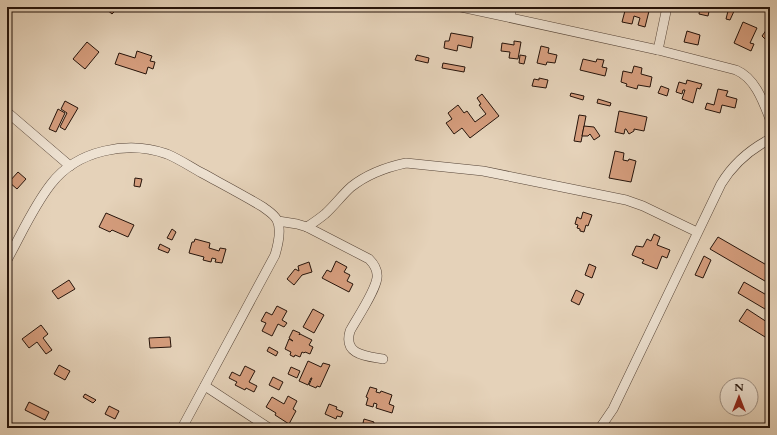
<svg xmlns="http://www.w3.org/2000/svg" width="777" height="435" font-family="Cardo,serif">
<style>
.building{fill:#d59d7d;stroke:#25130a}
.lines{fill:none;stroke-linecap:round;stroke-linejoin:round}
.street-casing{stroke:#554336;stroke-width:10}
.street{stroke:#eee2d2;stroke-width:9}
</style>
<rect width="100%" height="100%" fill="#e5d2b9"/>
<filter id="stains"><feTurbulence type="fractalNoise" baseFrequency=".005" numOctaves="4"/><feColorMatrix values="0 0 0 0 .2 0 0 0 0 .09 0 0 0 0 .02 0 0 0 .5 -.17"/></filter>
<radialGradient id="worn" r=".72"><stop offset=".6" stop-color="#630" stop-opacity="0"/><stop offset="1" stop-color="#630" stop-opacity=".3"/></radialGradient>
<!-- building -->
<g class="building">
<polygon points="108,7 117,7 118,8 112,14 106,9"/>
<polygon points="626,7 650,7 645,27 638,25 640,18 634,16 632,24 622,22"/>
<polygon points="700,7 710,7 708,16 699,14"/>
<polygon points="727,7 735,9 730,20 726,19 728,11 726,10"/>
<polygon points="743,22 757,28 750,43 754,44 751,51 734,43"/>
<polygon points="767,29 770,32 765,39 762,36"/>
<polygon points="687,31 700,35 698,45 684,42"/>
<polygon points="451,33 473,37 471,48 458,45 457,51 444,48 445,41 449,41"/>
<polygon points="514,41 521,42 518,59 509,58 510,52 501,51 502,43 514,45"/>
<polygon points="87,42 99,52 85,69 73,59"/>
<polygon points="541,46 549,48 548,53 557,55 555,63 547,62 546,65 537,63"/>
<polygon points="137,51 152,56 150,61 155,62 153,69 148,67 146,74 115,64 119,53 135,58"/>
<polygon points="417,55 429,58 428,63 415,60"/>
<polygon points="520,55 526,56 524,64 519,63"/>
<polygon points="583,59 596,62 597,59 604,60 602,67 607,68 605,76 580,70"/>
<polygon points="443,63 465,67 464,72 442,68"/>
<polygon points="634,66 642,68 641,74 652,77 650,87 638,85 637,89 626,86 627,84 621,82 623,71 632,73"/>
<polygon points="539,78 548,80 546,88 532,86 534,79 539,80"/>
<polygon points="687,80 702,84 700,89 697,88 693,103 682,99 685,90 683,90 682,94 676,92 679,82 686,84"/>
<polygon points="661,86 669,89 667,96 658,93"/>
<polygon points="718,89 728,91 726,96 737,99 735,108 722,105 720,113 705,109 707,103 714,105"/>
<polygon points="571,93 584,96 583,100 570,96"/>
<polygon points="482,94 499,116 470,138 462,128 454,134 446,123 452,119 448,113 458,105 464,113 467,111 475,122 486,114 479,105 481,104 477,98"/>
<polygon points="598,99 611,103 610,106 597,103"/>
<polygon points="65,101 78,108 65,130 60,127 67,113 61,109"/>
<polygon points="58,109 65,113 56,132 49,129"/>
<polygon points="619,111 647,117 644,131 634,129 634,131 629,134 626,129 625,129 624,134 615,132"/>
<polygon points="579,115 586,116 581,142 574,141"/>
<polygon points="584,126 594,127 600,136 594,140 590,134 588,136 582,136"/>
<polygon points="615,151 624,153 623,160 628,161 629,159 636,161 631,182 609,178"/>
<polygon points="18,172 26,179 17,189 9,182"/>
<polygon points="135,178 142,179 140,187 134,186"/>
<polygon points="583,212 592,215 588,226 586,225 584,232 580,231 580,229 577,228 578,225 575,224 577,217 581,219"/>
<polygon points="106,213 134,225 128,237 112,230 110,232 99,227"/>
<polygon points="172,229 176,232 172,240 167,238"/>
<polygon points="654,234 660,237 657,245 670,250 667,258 662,256 657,269 642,263 644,260 632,255 636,246 643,247 647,239 651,241"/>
<polygon points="718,237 770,267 770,284 710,249"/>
<polygon points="195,239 210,243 209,248 219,251 220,248 226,249 222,263 215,262 216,259 212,258 211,262 203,260 204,257 189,253 192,242 194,242"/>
<polygon points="160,244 170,249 168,253 158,249"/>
<polygon points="704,256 711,260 703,278 695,275"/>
<polygon points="336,261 347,267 344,272 350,275 347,281 353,284 349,292 322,278 327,270 331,272"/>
<polygon points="309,262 312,272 302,275 294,285 287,279 295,269 299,271 298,266"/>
<polygon points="589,264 596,267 592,278 585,275"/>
<polygon points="69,280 75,289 58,299 52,291"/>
<polygon points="744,282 770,297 770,312 738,293"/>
<polygon points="576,290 584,294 579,305 571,301"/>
<polygon points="277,306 287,311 282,320 287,323 284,327 278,324 272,336 262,331 266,323 261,321 266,312 272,315"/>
<polygon points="313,309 324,315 314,333 303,327"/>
<polygon points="747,309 770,324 770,340 739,321"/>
<polygon points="41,325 48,334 43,338 52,350 46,354 37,342 29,348 22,339"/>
<polygon points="293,330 300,333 299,335 300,334 312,340 309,345 313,347 310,354 305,352 304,353 302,352 300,357 295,355 294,357 290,355 291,352 285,349 289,339 293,341 289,338"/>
<polygon points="170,337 171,347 150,348 149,338"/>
<polygon points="269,347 278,352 276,356 267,351"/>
<polygon points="308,361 321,367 323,363 330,365 320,387 317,386 316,388 309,385 312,378 311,378 308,385 299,381"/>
<polygon points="59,365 70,371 65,380 54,374"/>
<polygon points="245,366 255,371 249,382 257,386 254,392 246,388 245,390 235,385 237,382 229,378 232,372 240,376"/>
<polygon points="291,367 300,371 297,378 288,374"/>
<polygon points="273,377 283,382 279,390 269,385"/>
<polygon points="370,387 377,389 376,392 380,393 381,391 392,395 389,404 394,406 392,413 376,408 377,404 374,403 373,407 366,405 368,398 366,397"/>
<polygon points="85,394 96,400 93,403 83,397"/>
<polygon points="288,396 297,401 293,409 296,411 289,424 275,415 276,413 266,407 272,397 284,404"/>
<polygon points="29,402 49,412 45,420 25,410"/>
<polygon points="329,404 337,407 336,409 343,412 341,417 337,416 336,419 325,414"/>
<polygon points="109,406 119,411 115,419 105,414"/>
<polygon points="364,419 374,422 373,426 363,423"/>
</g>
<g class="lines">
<defs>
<g id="street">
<path d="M461,7l197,43 78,20c19,8 27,31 34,49"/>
<polyline points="510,17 512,7"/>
<polyline points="658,50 667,7"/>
<polyline points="7,112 70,166"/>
<path d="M278,221l19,3 10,3 62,32c5,5 9,12 8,19 -2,14 -20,40 -27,53 -7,24 16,25 33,28"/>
<path d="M307,227c6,-4 12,-8 18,-13 9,-8 17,-19 26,-27 15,-12 36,-20 55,-24l77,8 143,29 17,6 54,26"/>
<path d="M7,260c14,-25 26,-53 44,-76 26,-34 77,-44 116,-30 12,5 24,13 35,19 20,11 41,22 61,34 5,4 11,7 14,13 5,10 1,25 -2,35l-93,173"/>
<polyline points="205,386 269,428"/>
<path d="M600,428l13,-19 108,-225c12,-20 28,-34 49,-45"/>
</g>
</defs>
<!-- street casing -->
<use href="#street" class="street-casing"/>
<!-- street -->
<use href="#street" class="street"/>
</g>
<!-- margin -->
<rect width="777" height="435" fill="none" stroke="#e5d2b9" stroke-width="24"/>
<rect x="8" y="8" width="761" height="419" fill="none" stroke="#25130a" stroke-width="2"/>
<rect x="12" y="12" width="753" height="411" fill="none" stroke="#25130a"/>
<!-- north arrow -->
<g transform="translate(739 397)"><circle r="19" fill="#eee2d2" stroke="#9e8f82"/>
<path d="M0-3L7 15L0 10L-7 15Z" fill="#8f2418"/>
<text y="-6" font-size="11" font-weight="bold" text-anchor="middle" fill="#25130a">N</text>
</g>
<rect width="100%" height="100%" filter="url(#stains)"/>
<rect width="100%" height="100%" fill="url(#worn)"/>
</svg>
